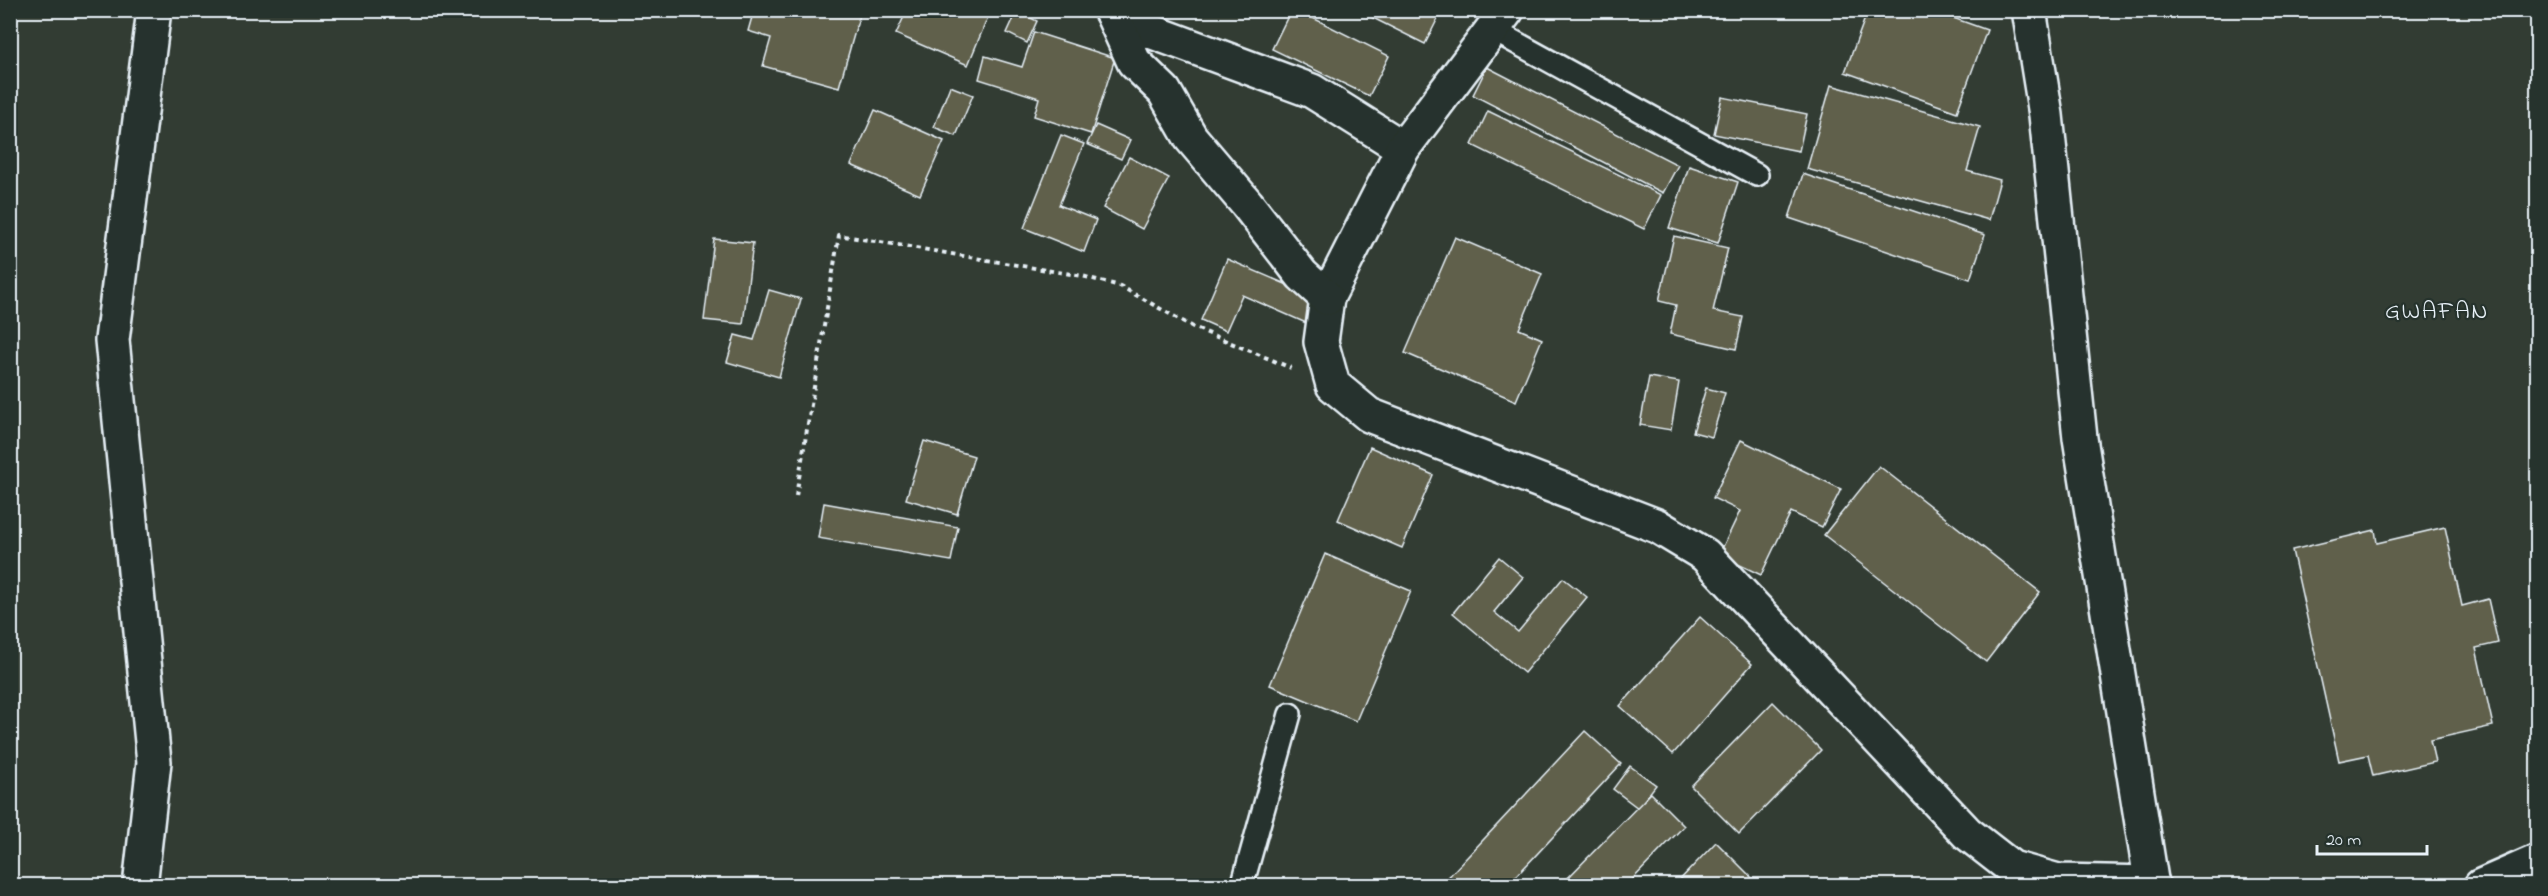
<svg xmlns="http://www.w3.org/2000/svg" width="2548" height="896" font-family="'Indie Flower',sans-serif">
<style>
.building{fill:#61614c;stroke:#e8f1f8;stroke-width:1.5}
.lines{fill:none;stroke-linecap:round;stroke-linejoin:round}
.lane-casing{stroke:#e8f1f8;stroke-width:26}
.street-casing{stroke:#e8f1f8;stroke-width:38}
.secondary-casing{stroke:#e8f1f8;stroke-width:38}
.path{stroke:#e8f1f8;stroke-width:4;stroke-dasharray:4.5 4.5;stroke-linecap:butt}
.lane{stroke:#26332d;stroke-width:21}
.street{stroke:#26332d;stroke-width:33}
.secondary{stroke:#26332d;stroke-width:33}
.labels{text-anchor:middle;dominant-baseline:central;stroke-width:4.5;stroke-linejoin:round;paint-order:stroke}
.quarter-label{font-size:24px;letter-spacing:1.5px;fill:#e8f1f8;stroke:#26332d}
</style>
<rect width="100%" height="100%" fill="#323c33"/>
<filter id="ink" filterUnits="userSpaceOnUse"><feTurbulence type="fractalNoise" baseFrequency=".0167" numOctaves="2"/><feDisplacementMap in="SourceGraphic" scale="12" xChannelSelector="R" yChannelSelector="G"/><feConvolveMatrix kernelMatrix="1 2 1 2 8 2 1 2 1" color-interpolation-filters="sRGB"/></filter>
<g filter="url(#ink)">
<!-- building -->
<g class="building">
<polygon points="754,10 861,10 839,87 763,66 771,38 748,31"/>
<polygon points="907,10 973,10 988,17 968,65 896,34"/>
<polygon points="1291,10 1297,10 1389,56 1369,96 1272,49"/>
<polygon points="1357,10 1442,10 1425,44"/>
<polygon points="1868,10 1931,10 1987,30 1957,112 1845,72"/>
<polygon points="1017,11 1037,21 1027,43 1007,33"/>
<polygon points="1034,32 1115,58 1091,134 1034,116 1039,98 979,79 985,56 1022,67"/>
<polygon points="1487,67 1678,165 1663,193 1473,95"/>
<polygon points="1831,85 1980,127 1967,171 2000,180 1989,220 1807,169"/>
<polygon points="950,86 973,95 956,136 934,127"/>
<polygon points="1722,97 1807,114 1799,151 1714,134"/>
<polygon points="875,110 944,141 920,195 851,165"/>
<polygon points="1488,111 1661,195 1644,229 1472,145"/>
<polygon points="1096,125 1130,140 1121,159 1087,144"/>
<polygon points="1061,135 1084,144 1059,205 1096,220 1084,252 1024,228"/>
<polygon points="1129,157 1169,178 1142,229 1103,208"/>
<polygon points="1689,166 1738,182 1718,243 1669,228"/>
<polygon points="1803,174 1985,235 1970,279 1789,218"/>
<polygon points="1674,236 1728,248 1713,311 1743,317 1736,349 1670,334 1676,305 1659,301"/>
<polygon points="1455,237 1542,274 1519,329 1542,339 1516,401 1405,353"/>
<polygon points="714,239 753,243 743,324 704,320"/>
<polygon points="1227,259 1316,297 1306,323 1242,295 1226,331 1201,320"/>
<polygon points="769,290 801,299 779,377 727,362 735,335 754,340"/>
<polygon points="1649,377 1679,382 1671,430 1640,425"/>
<polygon points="1706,388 1725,393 1712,437 1693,432"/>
<polygon points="1741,440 1841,489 1822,527 1791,512 1761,575 1719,555 1740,511 1713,498"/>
<polygon points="924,441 974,456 957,514 906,499"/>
<polygon points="1370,447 1433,475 1402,548 1338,520"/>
<polygon points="1879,466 2040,592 1986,662 1824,535"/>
<polygon points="824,503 958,527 951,561 818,538"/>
<polygon points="2445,527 2462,606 2488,599 2498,643 2476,648 2493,726 2430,740 2435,762 2373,776 2368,755 2339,761 2292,550 2375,530 2377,543"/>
<polygon points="1325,554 1411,591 1356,721 1270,685"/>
<polygon points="1499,557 1523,577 1494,612 1518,632 1563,578 1587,597 1524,673 1453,613"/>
<polygon points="1700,617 1752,664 1673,754 1620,706"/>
<polygon points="1773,702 1821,750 1739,834 1691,786"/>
<polygon points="1585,731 1621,764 1507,886 1440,886"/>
<polygon points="1630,766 1656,785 1638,808 1613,789"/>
<polygon points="1651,793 1684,826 1626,886 1560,886"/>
<polygon points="1716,842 1760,886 1674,886"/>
</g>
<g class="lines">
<defs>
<g id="lane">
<polyline points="1493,30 1757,175"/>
<polyline points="1242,886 1290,714"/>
</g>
<g id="street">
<polyline points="1110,10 1142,28 1312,91 1403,148"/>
<polyline points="1507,10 1403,148 1327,298 1321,342 1333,385 1369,415 1657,526 1705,555 1967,833 2012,868 2058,881 2152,883"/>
<polyline points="2029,10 2046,115 2080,438 2152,886"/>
<polyline points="1111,11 1134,62 1164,91 1191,138 1247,204 1302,275 1327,298"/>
<polyline points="140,886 154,762 112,340 154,10"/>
</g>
<polyline id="secondary" points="2481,886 2538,861"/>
</defs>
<!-- lane casing -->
<use href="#lane" class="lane-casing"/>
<!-- street casing -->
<use href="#street" class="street-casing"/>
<!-- secondary casing -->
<use href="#secondary" class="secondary-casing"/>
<!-- path -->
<polyline class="path" points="796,496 839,235 1082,276 1120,286 1193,327 1291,368"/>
<!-- lane -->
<use href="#lane" class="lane"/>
<!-- street -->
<use href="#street" class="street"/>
<!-- secondary -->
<use href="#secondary" class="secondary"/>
</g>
</g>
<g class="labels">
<!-- quarter labels -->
<g class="quarter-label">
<text x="2437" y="312">GWAFAN</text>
</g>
</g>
<!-- margin -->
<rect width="2548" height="896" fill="none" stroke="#26332d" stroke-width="36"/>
<rect x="18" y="18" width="2512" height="860" fill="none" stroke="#e8f1f8" stroke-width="2" filter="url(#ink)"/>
<!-- scale -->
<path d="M2317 845v9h110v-9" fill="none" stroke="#e8f1f8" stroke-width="3"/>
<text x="2326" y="845" font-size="18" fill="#e8f1f8" stroke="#26332d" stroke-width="4.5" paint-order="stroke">20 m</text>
</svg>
